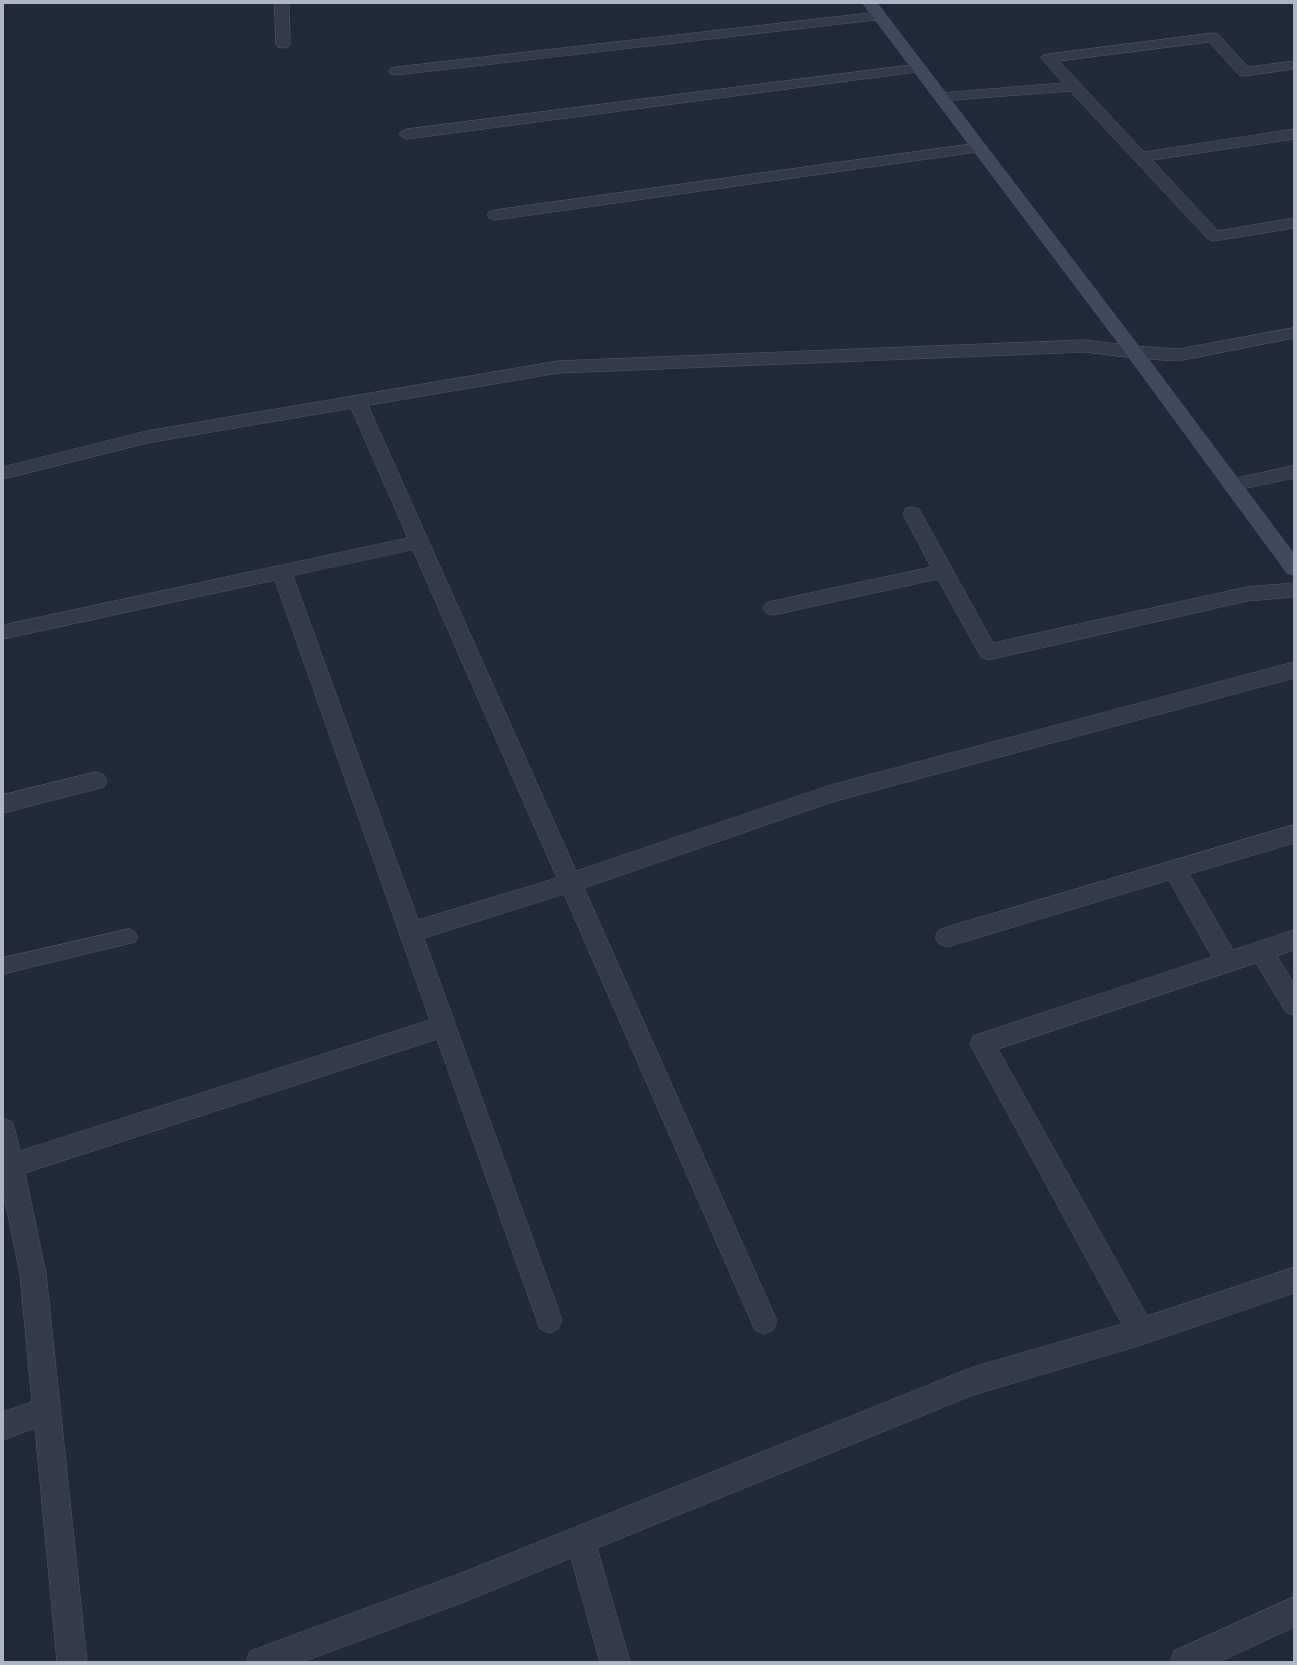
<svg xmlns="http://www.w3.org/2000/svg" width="1297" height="1665" font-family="'IBM Plex Sans',sans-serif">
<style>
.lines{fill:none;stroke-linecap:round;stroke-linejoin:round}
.service-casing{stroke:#505868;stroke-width:1}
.minor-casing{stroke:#505868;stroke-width:1}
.tertiary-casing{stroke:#505868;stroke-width:1}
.secondary-casing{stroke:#505868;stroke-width:1}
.service{fill:#333b4a;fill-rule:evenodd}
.minor{fill:#333b4a;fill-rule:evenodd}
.tertiary{fill:#333b4a;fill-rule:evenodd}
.secondary{fill:#40495e;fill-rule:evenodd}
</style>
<rect width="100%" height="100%" fill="#1f293a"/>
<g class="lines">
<defs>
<polygon id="service" points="129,929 135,932 138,937 135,942 3,974 3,958"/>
<g id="minor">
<polygon points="275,3 289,3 290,44 288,47 283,48 278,47 276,44"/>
<polygon points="879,12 884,13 886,16 884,19 396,75 391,74 389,71 391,68 396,67"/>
<polygon points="1213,33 1218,34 1248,67 1294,61 1294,69 1244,76 1239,75 1209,42 1059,61 1144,152 1294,129 1294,139 1152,160 1218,231 1294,218 1294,228 1214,241 1208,239 1070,91 941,101 936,100 934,97 936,94 941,93 1063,83 1041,58 1043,55 1048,54"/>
<polygon points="919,64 924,65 926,68 924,71 407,139 402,137 399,134 402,131 407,129"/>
<polygon points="979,143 984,145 987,148 984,151 495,220 489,218 487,215 489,212 495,210"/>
<polygon points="1294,328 1294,338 1178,361 1134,358 1128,356 1125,352 1128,348 1134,346 1178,349"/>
<path d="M357,395l6,2 3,4 210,470 255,-86 463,-123v16l-462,124 -248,86 193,433 -4,9 -9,4 -9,-4 -191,-436 -140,44 138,382 -4,9 -9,4 -9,-4 -103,-290 -412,134 21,101 41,388h-30l-22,-234 -32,12v-28l29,-10 -12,-128 -17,-83v-73l9,4 3,8 5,21 410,-131 -155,-440 -272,59v-14l405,-87 -60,-137 3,-4zM413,550l144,328 -139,42 -125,-344z"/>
<polygon points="1294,466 1294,478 1232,491 1225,490 1223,485 1225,480 1232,479"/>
<polygon points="912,507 919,509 993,643 1247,587 1294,583 1294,597 1247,601 988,660 981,657 938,579 773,615 766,613 763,608 766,603 773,601 931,567 903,514 905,509"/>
<polygon points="96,772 104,775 107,781 104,787 3,813 3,795"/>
<polygon points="1294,825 1294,843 1189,874 1233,950 1294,930 1294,950 1277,956 1294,984 1294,1015 1286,1012 1256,963 998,1049 1147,1316 1294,1267 1294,1293 1141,1345 973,1395 597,1548 630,1662 600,1662 571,1558 464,1602 302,1662 246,1662 250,1651 261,1647 464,1572 973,1367 1122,1324 970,1044 973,1036 982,1033 1212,957 1169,880 947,947 939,944 935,937 939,930 947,927"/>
<polygon points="1294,1597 1294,1627 1219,1662 1170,1662 1174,1651"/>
</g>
<polygon id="tertiary" points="1085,340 1134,346 1140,348 1143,352 1140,356 1134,358 1085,352 558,373 147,443 3,479 3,467 147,431 558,361"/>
<polygon id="secondary" points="863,3 877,3 1140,348 1294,554 1294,575 1287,573 1128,356"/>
</defs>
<!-- service casing -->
<use href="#service" class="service-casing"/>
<!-- minor casing -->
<use href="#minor" class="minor-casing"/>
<!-- tertiary casing -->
<use href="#tertiary" class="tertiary-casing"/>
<!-- secondary casing -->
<use href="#secondary" class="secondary-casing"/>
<!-- service -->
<use href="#service" class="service"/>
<!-- minor -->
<use href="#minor" class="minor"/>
<!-- tertiary -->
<use href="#tertiary" class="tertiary"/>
<!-- secondary -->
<use href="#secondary" class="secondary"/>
</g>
<!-- border -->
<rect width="1297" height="1665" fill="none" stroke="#adb5c7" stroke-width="8"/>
</svg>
